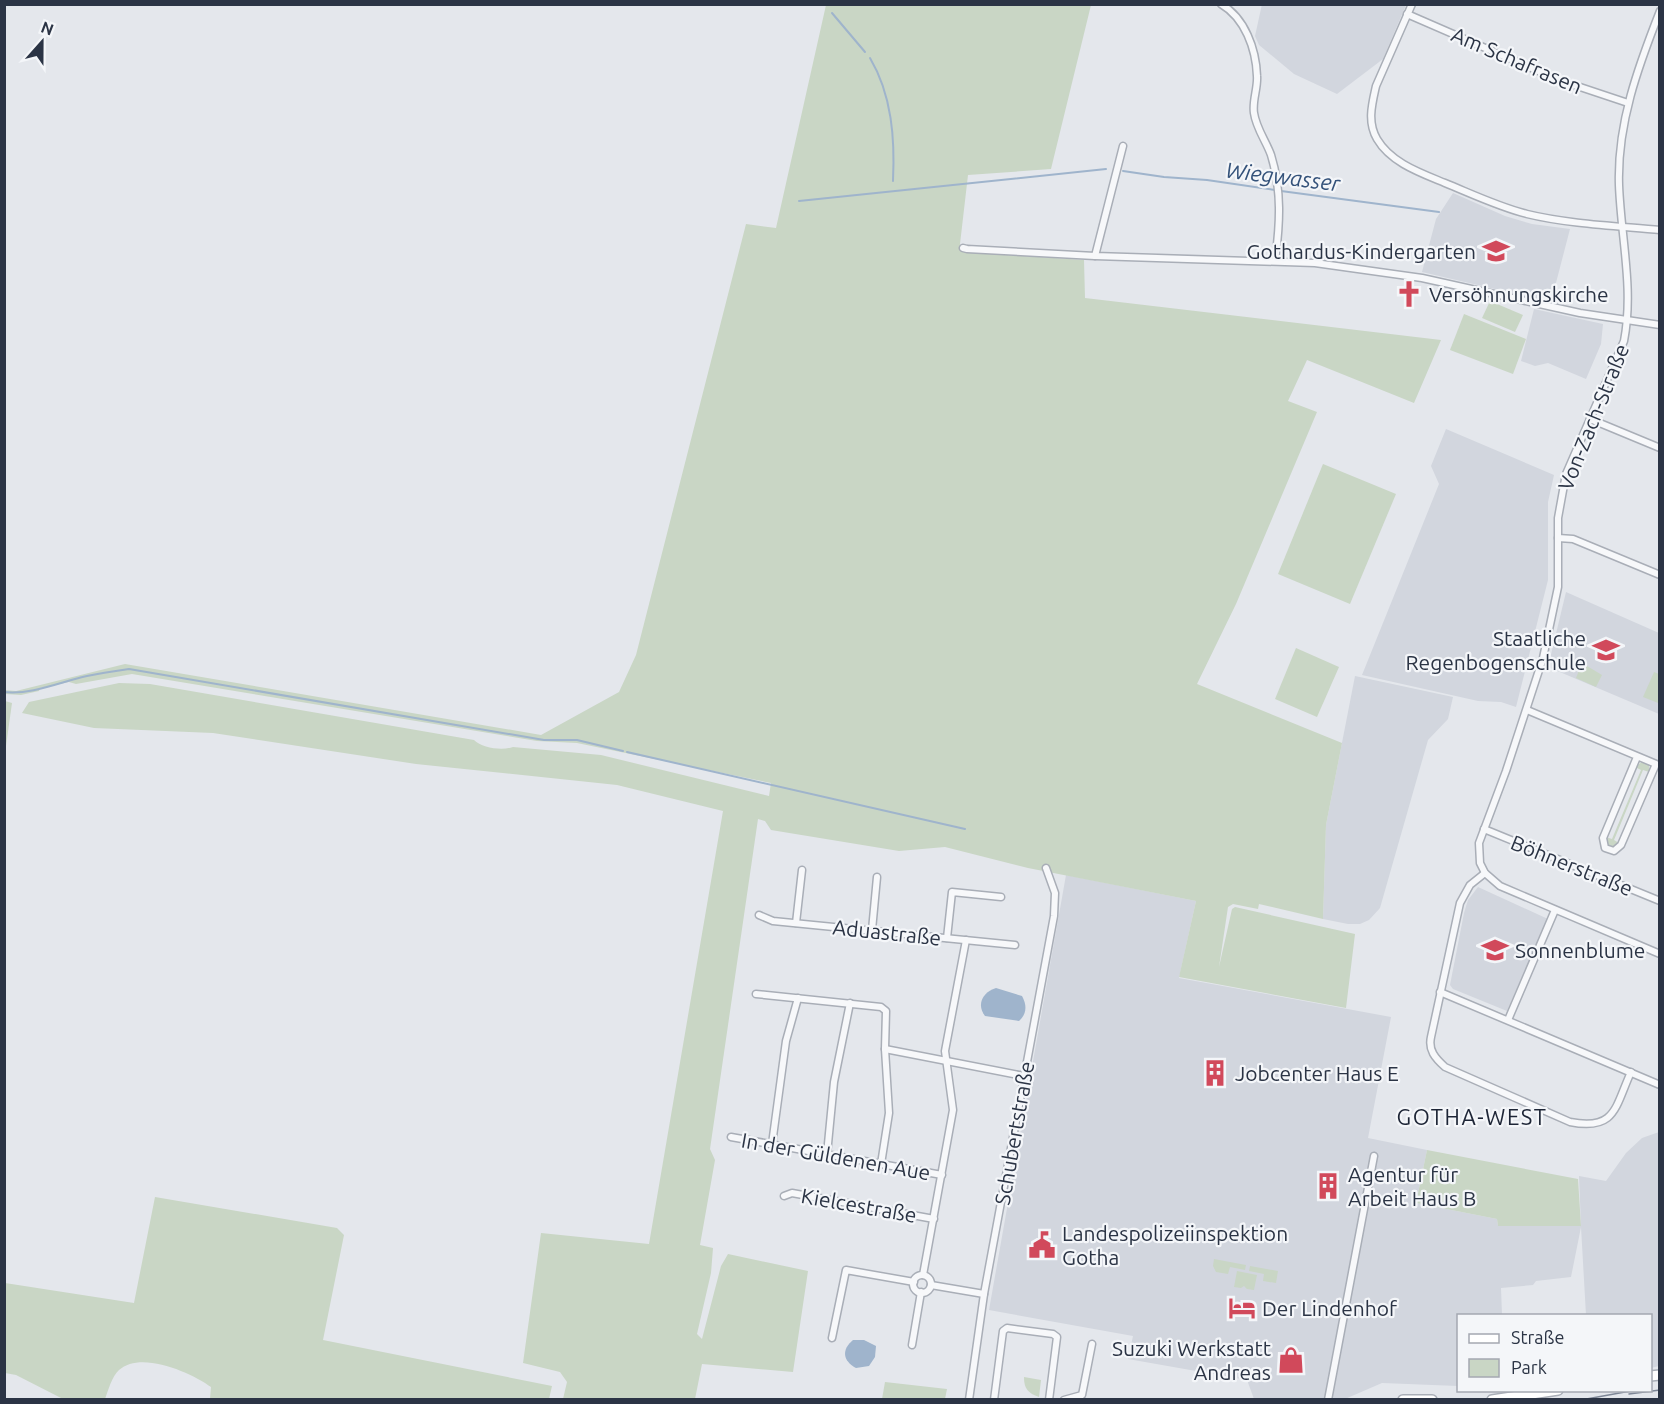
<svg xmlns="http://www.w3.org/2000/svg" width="1664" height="1404" font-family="Ubuntu,sans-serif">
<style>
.built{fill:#d2d6de}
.green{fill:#c9d6c5}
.water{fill:#9fb4cc}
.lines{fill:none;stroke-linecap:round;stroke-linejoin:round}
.stream{stroke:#9fb4cc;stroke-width:2}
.minor-casing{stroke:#a9aeb7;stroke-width:9}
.secondary-casing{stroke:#a9aeb7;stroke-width:12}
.minor{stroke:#f7f8fa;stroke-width:6}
.secondary{stroke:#fff;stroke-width:9}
.tram{stroke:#7d8696;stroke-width:1.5}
.labels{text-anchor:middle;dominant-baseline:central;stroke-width:4.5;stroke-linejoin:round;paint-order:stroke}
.street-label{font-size:21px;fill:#2b3445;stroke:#f4f6f9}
.poi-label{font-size:21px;fill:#2b3445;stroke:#f4f6f9;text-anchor:start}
.water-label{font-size:22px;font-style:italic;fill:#34527a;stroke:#f4f6f9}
.neighbourhood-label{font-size:22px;letter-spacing:1.5px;fill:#1d2536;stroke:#f4f6f9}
</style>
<rect width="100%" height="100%" fill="#e4e7ec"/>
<!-- built -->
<g class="built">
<polygon points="1262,4 1406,4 1406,5 1383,59 1337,94 1294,74 1259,45 1255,36"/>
<polygon points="1453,193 1505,216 1532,224 1570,229 1551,302 1422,272 1436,219"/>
<polygon points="1534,309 1603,324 1601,344 1586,379 1548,363 1535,366 1521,361"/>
<polygon points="1446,429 1554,475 1548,502 1548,580 1516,707 1501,702 1478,701 1362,675 1439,484 1431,466"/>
<polygon points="1566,592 1659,633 1659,714 1548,667"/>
<polygon points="1355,676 1453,697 1448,719 1428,740 1380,908 1369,920 1360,924 1348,924 1323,919 1326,825"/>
<polygon points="1066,875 1196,901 1179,978 1391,1017 1368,1138 1427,1150 1416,1203 1497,1219 1498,1226 1581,1226 1579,1176 1606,1181 1626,1153 1642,1138 1659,1132 1659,1366 1651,1368 1650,1316 1586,1315 1581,1227 1571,1277 1536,1281 1533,1285 1501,1288 1502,1315 1458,1316 1458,1386 1382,1383 1345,1399 1254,1399 1247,1380 1128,1359 1133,1336 989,1310"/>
<polygon points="1478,887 1548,919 1507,1011 1453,989 1450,985 1464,913 1468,900"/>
</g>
<!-- green -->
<g class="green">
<path d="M826,5h265l-40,164 -83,6 -8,69 2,8 122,8 1,38 356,42 -27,63 -107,-43 -19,41 29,11 -81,192 -39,80 145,59 -16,82 -3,94 -64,-15 -1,5 -25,-5 -5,3 -9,60 13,-58 3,-2 120,27 -9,74 -167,-31 17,-76 -168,-33 -83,-21 -46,4 -128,-21 -6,-9 -7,-2 -48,330 5,11 -15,85 13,3 -2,25 -14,61 5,5 19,-73 7,-12 80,17 -15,101 -91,-8 -7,35h-132l4,-17 -7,-10 -37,-9 18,-130 108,11 74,-433 -106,-26 -201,-21 -203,-31 -119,-5 -72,-15 7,-11 90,-19 31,1 324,56c8,8 28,11 39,7l88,8 168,41 2,-13 -194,-40 -40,-2 -405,-67 -56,10 -7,-2 -29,6 -1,3 -18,4 -16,-1 -1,-4 12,1 109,-27 416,71 78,-43 17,-37 110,-431 30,4z"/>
<polygon points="1490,301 1523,315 1515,332 1482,318"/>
<polygon points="1464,314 1526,339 1513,374 1450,350"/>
<polygon points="1323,464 1396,494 1350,604 1278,574"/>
<polygon points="1296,648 1339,667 1317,717 1275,699"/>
<polygon points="1582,663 1602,675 1596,687 1576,678"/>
<polygon points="1654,672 1659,674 1658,703 1643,697"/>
<polygon points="5,701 12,703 5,753 4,701"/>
<polygon points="1642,762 1649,765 1649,772 1643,770 1614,840 1619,843 1614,847 1607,844 1606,837 1612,839 1641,770 1635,767"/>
<polygon points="1427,1150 1578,1179 1581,1226 1498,1226 1497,1219 1416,1203"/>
<path d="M155,1197l182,31 7,7 -21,105 229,46 -3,13h-339l1,-12c-19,-14 -70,-37 -92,-17 -7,6 -11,21 -14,29h-42l-47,-24 -11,-2v-90l129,20z"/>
<polygon points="1214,1259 1246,1265 1245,1270 1230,1267 1228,1274 1216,1272 1213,1266"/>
<polygon points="1250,1266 1278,1271 1276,1283 1263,1281 1264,1274 1249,1271"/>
<polygon points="1237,1271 1257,1275 1254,1290 1247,1289 1244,1286 1241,1288 1234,1287"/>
<path d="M1024,1377l17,3 -2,17c-11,-4 -15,-8 -15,-20z"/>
<polygon points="885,1382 947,1389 945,1399 882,1399"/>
</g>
<!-- water -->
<g class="water">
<path d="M996,988l26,8c5,9 5,18 -3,25l-34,-5c-9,-12 -2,-24 11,-28z"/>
<path d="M853,1340h11l12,6 -1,11 -6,9 -13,2c-13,-7 -15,-18 -3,-28z"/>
</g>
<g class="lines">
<!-- stream -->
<g class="stream">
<polyline points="832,13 865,52"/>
<path d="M870,58c22,37 25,81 23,123"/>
<polyline points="1123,171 1164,177 1207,180 1275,190"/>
<polyline points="1281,191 1439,212"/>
<polyline points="799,201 1106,169"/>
<path d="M4,692c28,3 56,-10 83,-16 14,-3 28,-5 42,-7l415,71h33l46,11"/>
<polyline points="627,752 965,829"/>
</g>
<defs>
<g id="minor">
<path d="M1221,4c24,14 35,45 36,72 1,12 -5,25 -3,37 2,15 12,28 17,42 11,36 9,69 4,106"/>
<path d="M1412,4l-36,82c-4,18 -9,36 1,53 14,24 44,34 68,44 27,11 54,24 82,31 41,10 90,12 133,16"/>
<path d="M1660,11c-22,56 -43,113 -41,174 2,53 15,104 5,156l-58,133 -8,44v69l-15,71 -37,113 -27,72 1,20 5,10 15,13 160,68"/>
<polyline points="1407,14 1559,80 1628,103"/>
<polyline points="963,248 967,249 1095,256 1315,263 1422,278 1580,313 1660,325"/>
<polyline points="1095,256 1123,146"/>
<polyline points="1590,419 1660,448"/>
<polyline points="1558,538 1573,539 1660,575"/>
<polyline points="1527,710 1656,764 1621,845 1614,851 1605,848 1603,838 1637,757"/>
<polyline points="1484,829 1660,901"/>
<path d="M1485,873l-15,12 -10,18 -29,134c-3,13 4,21 14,30l125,55c46,9 45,-15 61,-50"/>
<polyline points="759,915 773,921 1015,945"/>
<polyline points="796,923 802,870"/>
<polyline points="872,930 877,877"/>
<polyline points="947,938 952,892 1001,897"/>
<polyline points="1440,992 1660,1085"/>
<polyline points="756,994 881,1007 886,1011 885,1049 889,1113 881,1164"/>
<polyline points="1508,1020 1555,910"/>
<polyline points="885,1049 1024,1076"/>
<polyline points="731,1137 942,1175"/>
<polyline points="772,1144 786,1041 798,998"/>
<polyline points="827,1154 834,1082 850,1003"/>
<polyline points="784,1196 792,1193 934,1219"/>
<polyline points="923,1275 953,1110 945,1051 966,940"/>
<circle cx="922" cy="1284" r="9"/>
<polyline points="931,1285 984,1294"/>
<polyline points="832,1338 846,1270 914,1282"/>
<polyline points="912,1345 921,1292"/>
<polyline points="969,1400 984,1294 1054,916 1055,893 1046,868"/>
<polyline points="994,1400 1003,1331 1007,1328 1053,1334 1057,1337 1049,1400"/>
<polyline points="1064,1400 1082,1395 1092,1344"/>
<polyline points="1328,1400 1374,1156"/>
</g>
<g id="secondary">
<polyline points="1650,1376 1660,1375"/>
<polyline points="1403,1400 1432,1400"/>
<polyline points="1492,1400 1558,1390"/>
</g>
</defs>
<!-- minor casing -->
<use href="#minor" class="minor-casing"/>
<!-- secondary casing -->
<use href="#secondary" class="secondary-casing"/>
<!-- minor -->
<use href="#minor" class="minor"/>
<!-- secondary -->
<use href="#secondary" class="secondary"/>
<!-- tram -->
<g class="tram">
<polyline points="1629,1394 1660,1390"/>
<polyline points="1581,1400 1636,1390"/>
</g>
</g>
<!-- icons -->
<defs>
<symbol id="school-bare" viewBox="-9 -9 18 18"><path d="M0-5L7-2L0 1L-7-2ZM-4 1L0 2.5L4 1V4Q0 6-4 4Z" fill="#d1495b" stroke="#f4f6f9" stroke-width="2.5" paint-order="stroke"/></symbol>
<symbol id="church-bare" viewBox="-9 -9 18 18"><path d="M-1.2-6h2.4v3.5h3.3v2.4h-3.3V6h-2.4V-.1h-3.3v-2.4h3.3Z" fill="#d1495b" stroke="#f4f6f9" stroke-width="2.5" paint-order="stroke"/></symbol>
<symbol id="building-bare" viewBox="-9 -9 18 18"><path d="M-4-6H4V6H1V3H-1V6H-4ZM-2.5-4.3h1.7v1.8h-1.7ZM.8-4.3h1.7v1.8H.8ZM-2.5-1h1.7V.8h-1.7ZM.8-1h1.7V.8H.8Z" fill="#d1495b" stroke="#f4f6f9" stroke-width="2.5" paint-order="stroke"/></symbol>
<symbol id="civic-bare" viewBox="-9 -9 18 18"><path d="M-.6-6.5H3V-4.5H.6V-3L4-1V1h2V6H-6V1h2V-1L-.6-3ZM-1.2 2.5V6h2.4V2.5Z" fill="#d1495b" stroke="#f4f6f9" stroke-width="2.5" paint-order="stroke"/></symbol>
<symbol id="hotel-bare" viewBox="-9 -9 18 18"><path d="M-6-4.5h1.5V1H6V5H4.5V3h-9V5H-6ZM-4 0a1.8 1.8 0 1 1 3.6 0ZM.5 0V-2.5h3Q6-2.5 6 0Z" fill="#d1495b" stroke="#f4f6f9" stroke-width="2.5" paint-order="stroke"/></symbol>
<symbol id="shop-bare" viewBox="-9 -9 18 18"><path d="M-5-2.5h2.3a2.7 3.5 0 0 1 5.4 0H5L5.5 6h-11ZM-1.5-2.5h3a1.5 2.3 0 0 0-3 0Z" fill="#d1495b" stroke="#f4f6f9" stroke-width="2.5" paint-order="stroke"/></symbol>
</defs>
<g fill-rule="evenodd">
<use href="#school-bare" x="1477" y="232" width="38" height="38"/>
<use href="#church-bare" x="1390" y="275" width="38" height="38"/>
<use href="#school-bare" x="1587" y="631" width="38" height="38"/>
<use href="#school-bare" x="1476" y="931" width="38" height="38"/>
<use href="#building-bare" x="1196" y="1054" width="38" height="38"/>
<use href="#building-bare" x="1309" y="1167" width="38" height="38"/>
<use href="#civic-bare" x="1023" y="1226" width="38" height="38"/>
<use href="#hotel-bare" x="1223" y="1289" width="38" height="38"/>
<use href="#shop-bare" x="1272" y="1341" width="38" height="38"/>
</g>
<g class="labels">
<!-- street labels -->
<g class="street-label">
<text transform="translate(1517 60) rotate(23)">Am Schafrasen</text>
<text transform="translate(1593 417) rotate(-68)">Von-Zach-Straße</text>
<text transform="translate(1572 865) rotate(22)">Böhnerstraße</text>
<text transform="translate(887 932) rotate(6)">Aduastraße</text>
<text transform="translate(1014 1133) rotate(-80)">Schubertstraße</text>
<text transform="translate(836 1156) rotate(10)">In der Güldenen Aue</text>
<text transform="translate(859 1205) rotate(10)">Kielcestraße</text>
</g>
<!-- poi labels -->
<g class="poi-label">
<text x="1476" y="251" text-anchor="end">Gothardus-Kindergarten</text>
<text x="1429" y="294">Versöhnungskirche</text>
<text x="1586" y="638" text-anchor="end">Staatliche<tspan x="1586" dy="24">Regenbogenschule</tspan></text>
<text x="1515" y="950">Sonnenblume</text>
<text x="1235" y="1073">Jobcenter Haus E</text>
<text x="1348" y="1174">Agentur für<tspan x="1348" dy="24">Arbeit Haus B</tspan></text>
<text x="1062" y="1233">Landespolizeiinspektion<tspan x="1062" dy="24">Gotha</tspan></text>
<text x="1262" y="1308">Der Lindenhof</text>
<text x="1271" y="1348" text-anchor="end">Suzuki Werkstatt<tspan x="1271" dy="24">Andreas</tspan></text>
</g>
<!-- water labels -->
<g class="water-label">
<text transform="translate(1283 176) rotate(7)">Wiegwasser</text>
</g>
<!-- neighbourhood labels -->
<g class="neighbourhood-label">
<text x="1472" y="1116">GOTHA-WEST</text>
</g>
</g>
<!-- border -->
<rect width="1664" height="1404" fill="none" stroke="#2b3445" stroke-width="12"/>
<!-- legend -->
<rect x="1457" y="1314" width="195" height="78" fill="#f4f6f9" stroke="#a4a8b1" stroke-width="1.5"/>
<rect x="1469" y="1334" width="30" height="9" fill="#ffffff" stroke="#a4a8b1" stroke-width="1.5"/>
<text x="1511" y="1344" font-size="18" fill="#2b3445">Straße</text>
<rect x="1469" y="1359" width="30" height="18" fill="#c9d6c5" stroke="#a4a8b1" stroke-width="1.5"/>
<text x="1511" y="1374" font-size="18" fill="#2b3445">Park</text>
<!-- north arrow -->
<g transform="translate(42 42) rotate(21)" stroke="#f4f6f9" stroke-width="4.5" paint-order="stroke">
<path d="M0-4.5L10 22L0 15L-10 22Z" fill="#2b3445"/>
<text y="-9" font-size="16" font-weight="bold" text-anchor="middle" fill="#2b3445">N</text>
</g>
</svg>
